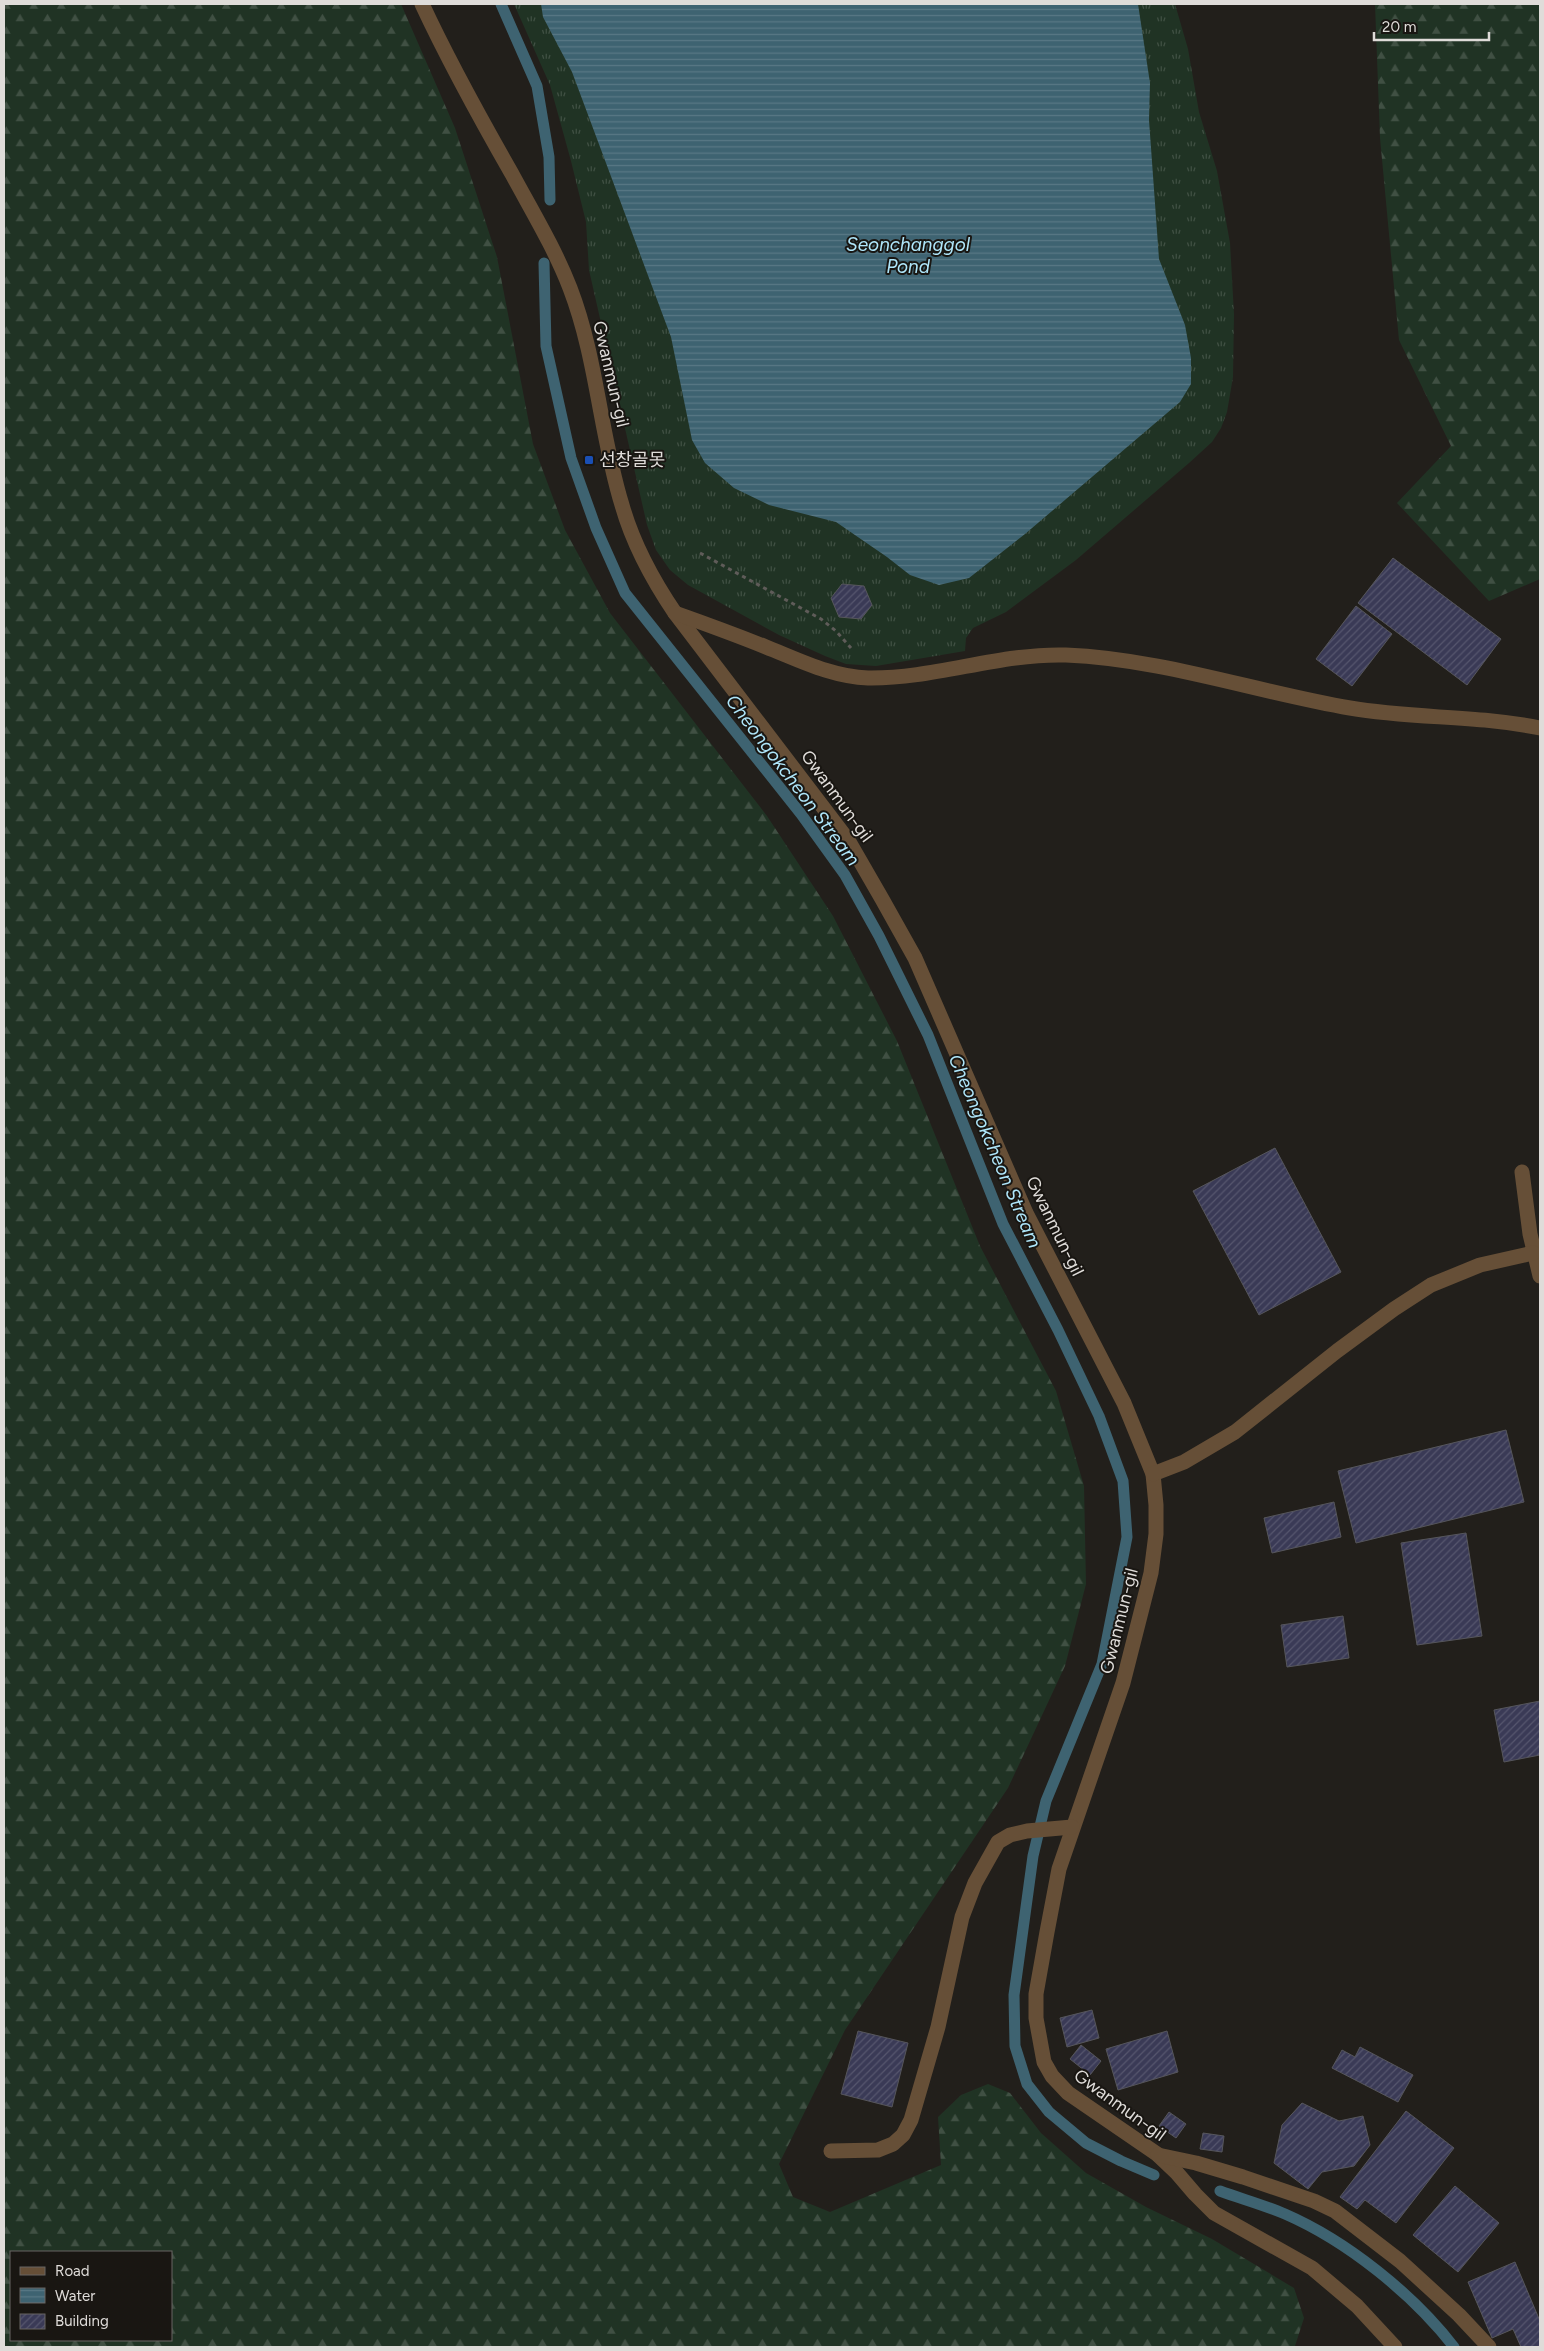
<svg xmlns="http://www.w3.org/2000/svg" width="1544" height="2351" font-family="Figtree,'Noto Sans KR',sans-serif">
<style>
.grass{fill:url(#grass-tufts)}
.forest{fill:url(#forest-firs);fill-rule:evenodd}
.water{fill:url(#water-rules)}
.lines{fill:none;stroke-linecap:round;stroke-linejoin:round}
.stream{stroke:#3e6371;stroke-width:11}
.building{fill:url(#building-hatch);stroke:#56565c}
.path{stroke:#5f5c59;stroke-width:3;stroke-dasharray:4 4;stroke-linecap:butt}
.minor{stroke:#664f37;stroke-width:15}
.transit-dot{fill:#1a4fb4;stroke:#191612;stroke-width:2}
.labels{text-anchor:middle;dominant-baseline:central;stroke-width:4;stroke-linejoin:round;paint-order:stroke}
.street-label{font-size:18px;fill:#dfdcd9;stroke:#191612}
.poi-label{font-size:18px;fill:#dfdcd9;stroke:#191612;text-anchor:start}
.water-label{font-size:19px;font-style:italic;fill:#afe6fa;stroke:#191612}
</style>
<defs>
<pattern id="grass-tufts" width="24" height="20" patternUnits="userSpaceOnUse" patternTransform="scale(1.25)"><rect width="24" height="20" fill="#203324"/><path d="M3 7l-1-3M5 7V3M7 7l1-3M15 17l-1-3M17 17v-4M19 17l1-3" fill="none" stroke="#405043"/></pattern>
<pattern id="forest-firs" width="22" height="20" patternUnits="userSpaceOnUse" patternTransform="scale(1.25)"><rect width="22" height="20" fill="#203324"/><path d="M5 1l3.5 6h-7zM16 11l3.5 6h-7z" fill="#405043"/></pattern>
<pattern id="water-rules" width="6" height="5" patternUnits="userSpaceOnUse" patternTransform="scale(1.25)"><rect width="6" height="5" fill="#3e6371"/><path d="M0 2.5h6" fill="none" stroke="#597985"/></pattern>
<pattern id="building-hatch" width="6" height="6" patternUnits="userSpaceOnUse" patternTransform="scale(1.25)"><rect width="6" height="6" fill="#3a3a56"/><path d="M-1 1l2-2M0 6l6-6M5 7l2-2" fill="none" stroke="#56566e"/></pattern>
</defs>
<rect width="100%" height="100%" fill="#221f1b"/>
<!-- grass -->
<polygon class="grass" points="514,4 1175,4 1188,49 1199,112 1217,171 1230,243 1234,314 1233,377 1227,412 1221,428 1212,442 1189,463 1076,560 1006,612 973,628 966,638 965,651 876,666 846,664 825,656 779,635 688,585 670,570 656,550 647,525 589,270 586,222 571,161 550,85"/>
<!-- forest -->
<g class="forest">
<path d="M4,4h397l54,124 42,129 36,187 32,86 45,83 157,203 66,100 64,125 83,205 76,145 28,95 2,98 -21,82 -57,122 -163,242 -66,134 14,33 37,15 111,-47 -3,-48 23,-22 27,-11 22,9 31,40 45,40 60,34 66,32 82,49 10,30 -9,28 -1291,1zM11,2252h160v88h-160z"/>
<polygon points="1375,4 1540,4 1540,579 1489,601 1397,503 1451,446 1399,340 1380,138"/>
</g>
<!-- water -->
<polygon class="water" points="541,4 1138,4 1150,83 1149,120 1159,259 1185,325 1191,358 1191,384 1180,402 1025,534 969,578 939,585 910,575 887,557 836,522 769,505 734,488 705,463 692,440 671,337 572,72 543,17"/>
<g class="lines">
<!-- stream -->
<g class="stream">
<polyline points="501,4 537,86 549,157 550,200"/>
<polyline points="544,263 546,346 571,458 596,528 625,593 801,814 845,875 879,936 928,1035 1003,1224 1058,1330 1099,1416 1123,1481 1127,1537 1102,1664 1046,1801 1033,1856 1014,1995 1015,2046 1027,2084 1049,2112 1086,2143 1121,2161 1154,2175"/>
<path d="M1220,2191c22,8 44,14 65,23 62,27 128,80 169,133"/>
</g>
</g>
<!-- building -->
<g class="building">
<polygon points="1393,558 1501,639 1467,685 1358,603"/>
<polygon points="842,584 864,586 872,605 861,619 839,617 831,598"/>
<polygon points="1356,606 1392,634 1352,686 1316,659"/>
<polygon points="1275,1148 1341,1272 1259,1315 1193,1191"/>
<polygon points="1506,1430 1524,1502 1356,1543 1338,1471"/>
<polygon points="1334,1502 1341,1537 1272,1553 1264,1518"/>
<polygon points="1466,1533 1482,1636 1417,1645 1401,1543"/>
<polygon points="1343,1616 1349,1658 1287,1667 1281,1625"/>
<polygon points="1540,1701 1540,1755 1504,1762 1494,1710"/>
<polygon points="1092,2010 1099,2038 1067,2047 1060,2018"/>
<polygon points="858,2031 908,2043 892,2107 841,2094"/>
<polygon points="1167,2031 1178,2072 1118,2090 1106,2049"/>
<polygon points="1081,2045 1101,2061 1090,2075 1070,2059"/>
<polygon points="1360,2047 1413,2075 1398,2102 1332,2068 1342,2050 1355,2057"/>
<polygon points="1302,2103 1339,2121 1363,2116 1370,2145 1354,2166 1322,2172 1308,2189 1274,2163 1282,2125"/>
<polygon points="1406,2111 1454,2148 1396,2223 1365,2200 1357,2209 1340,2197"/>
<polygon points="1169,2112 1186,2124 1176,2138 1159,2126"/>
<polygon points="1203,2133 1224,2136 1222,2152 1200,2149"/>
<polygon points="1455,2186 1499,2223 1458,2272 1413,2235"/>
<polygon points="1515,2262 1540,2321 1540,2347 1521,2347 1513,2329 1492,2338 1468,2282"/>
</g>
<g class="lines">
<!-- path -->
<polyline class="path" points="700,553 821,619 836,631 851,648"/>
<!-- minor -->
<g class="minor">
<path d="M422,4c27,58 58,114 90,170 20,37 43,75 58,114 27,70 30,146 52,217 11,39 30,74 53,108l173,227 34,59 33,59 111,255 98,190 29,71 3,31v29l-5,39 -28,110 -64,186 -12,63 -11,62v24l8,44 8,14 16,17 89,61 20,19 18,21 19,19 98,55 45,38 38,41"/>
<path d="M675,613c31,11 61,22 91,34 33,13 66,30 102,31 67,1 131,-25 198,-23 97,4 190,37 284,53 63,11 127,7 190,20"/>
<polyline points="1522,1172 1530,1234 1540,1276"/>
<polyline points="1153,1474 1184,1462 1235,1432 1337,1351 1394,1309 1431,1285 1480,1265 1533,1253"/>
<polyline points="831,2151 878,2150 893,2144 903,2135 911,2120 938,2027 962,1917 975,1883 998,1842 1010,1835 1027,1831 1072,1827"/>
<polyline points="1158,2155 1196,2163 1243,2177 1314,2201 1335,2211 1400,2261 1459,2315 1489,2347"/>
</g>
</g>
<!-- markers -->
<rect class="transit-dot" x="584" y="455" width="10" height="10" rx="2.5"/>
<g class="labels">
<!-- street labels -->
<g class="street-label">
<text transform="translate(611 374) rotate(77)">Gwanmun-gil</text>
<text transform="translate(837 796) rotate(54)">Gwanmun-gil</text>
<text transform="translate(1055 1226) rotate(64)">Gwanmun-gil</text>
<text transform="translate(1119 1621) rotate(-76)">Gwanmun-gil</text>
<text transform="translate(1120 2105) rotate(36)">Gwanmun-gil</text>
</g>
<!-- poi labels -->
<g class="poi-label">
<text x="599" y="460">선창골못</text>
</g>
<!-- water labels -->
<g class="water-label">
<text x="908" y="244">Seonchanggol<tspan x="908" dy="22">Pond</tspan></text>
<text transform="translate(793 780) rotate(53)">Cheongokcheon Stream</text>
<text transform="translate(995 1151) rotate(67)">Cheongokcheon Stream</text>
</g>
</g>
<!-- border -->
<rect width="1544" height="2351" fill="none" stroke="#dfdcd9" stroke-width="10"/>
<!-- legend -->
<rect x="10" y="2251" width="162" height="90" fill="#191612" stroke="#686562"/>
<rect x="20" y="2267" width="25" height="8" fill="#664f37" stroke="#686562"/>
<text x="55" y="2276" font-size="15" fill="#dfdcd9">Road</text>
<rect x="20" y="2288" width="25" height="15" fill="url(#water-rules)" stroke="#686562"/>
<text x="55" y="2301" font-size="15" fill="#dfdcd9">Water</text>
<rect x="20" y="2314" width="25" height="15" fill="url(#building-hatch)" stroke="#686562"/>
<text x="55" y="2326" font-size="15" fill="#dfdcd9">Building</text>
<!-- scale -->
<path d="M1374 32v8h115v-8" fill="none" stroke="#dfdcd9" stroke-width="2.5"/>
<text x="1382" y="32" font-size="15" fill="#dfdcd9" stroke="#191612" stroke-width="4" paint-order="stroke">20 m</text>
</svg>
